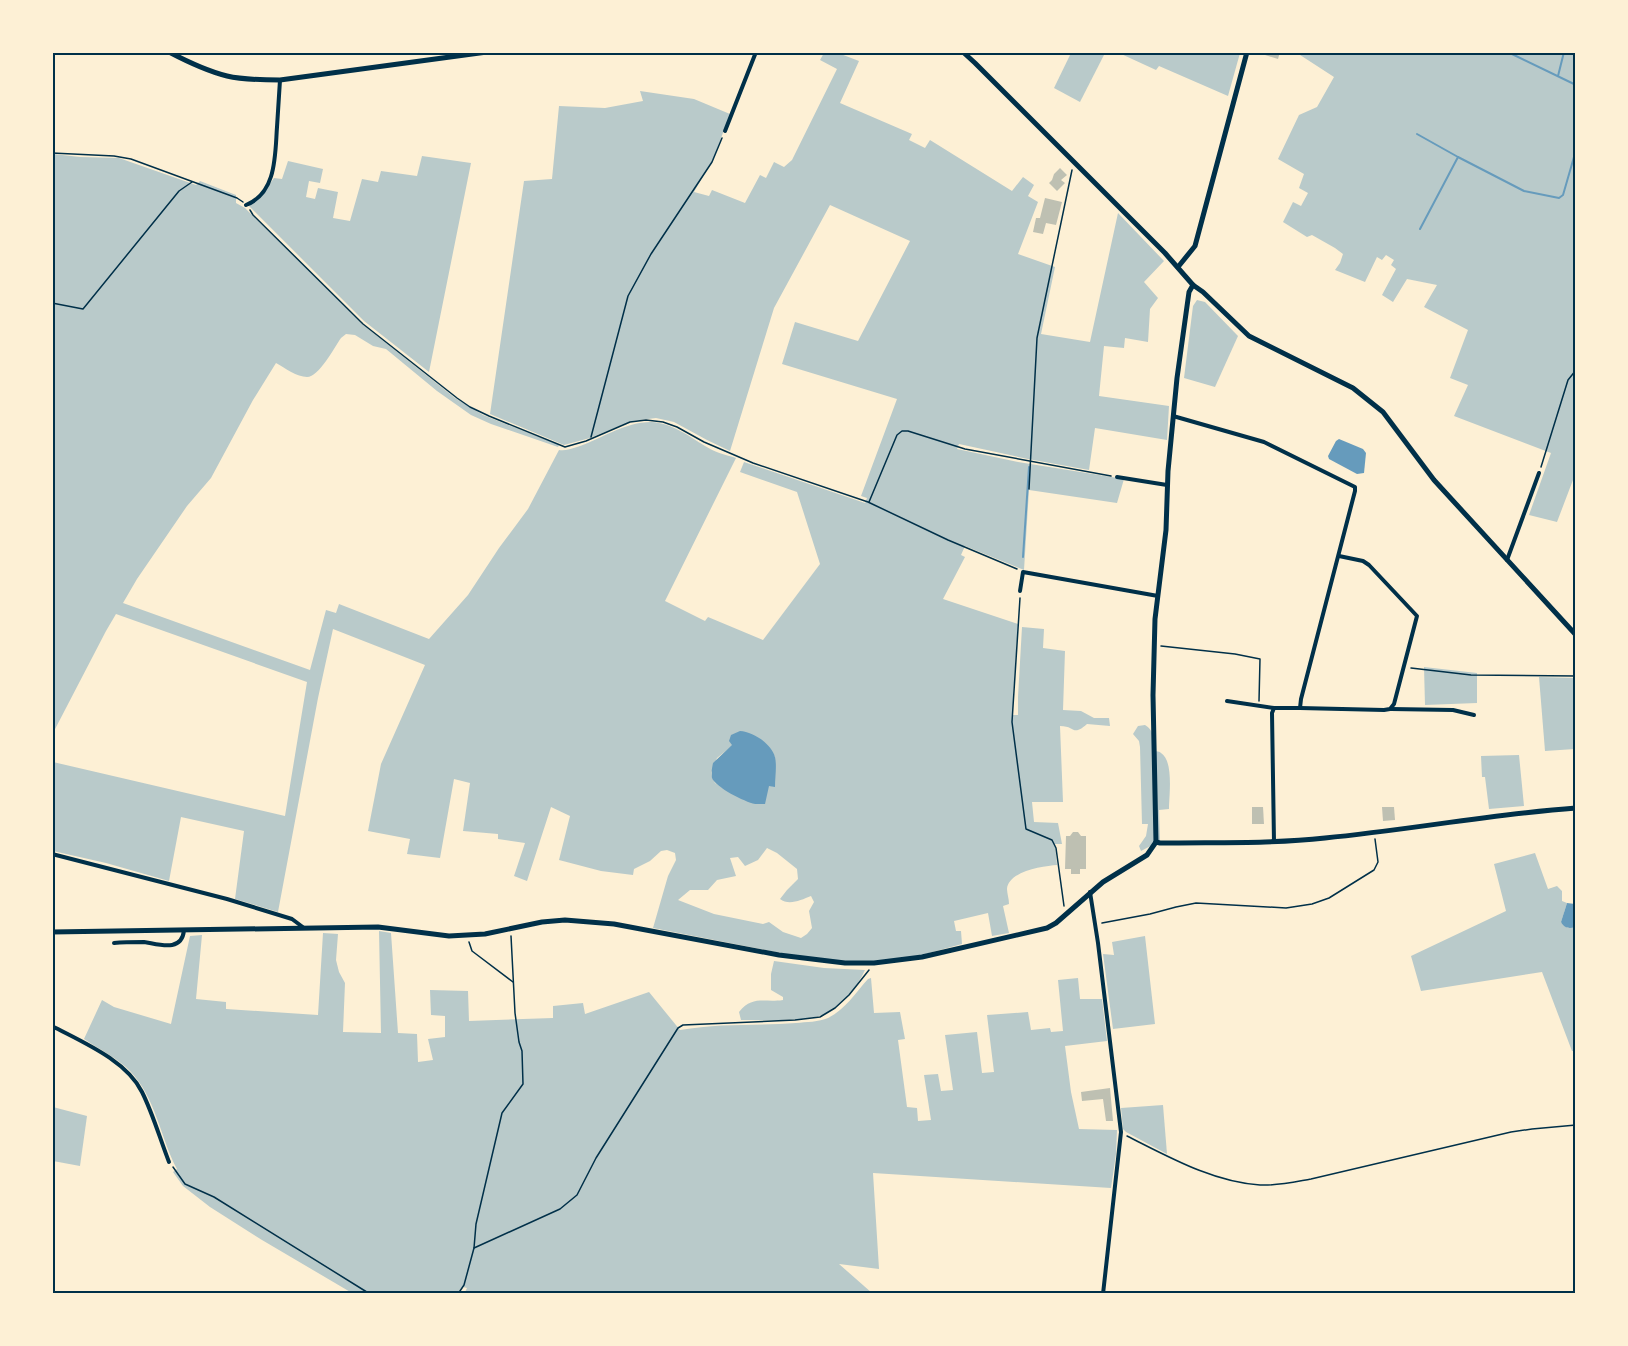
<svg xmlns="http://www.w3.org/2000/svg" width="1628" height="1346" font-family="'Crimson Pro',serif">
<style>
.green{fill:#b9caca;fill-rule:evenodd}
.water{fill:#669bbc}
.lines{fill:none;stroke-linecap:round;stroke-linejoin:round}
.stream{stroke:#669bbc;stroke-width:2}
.building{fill:#bec0b2}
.path{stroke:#003049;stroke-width:1.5}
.minor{stroke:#003049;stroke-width:4}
.tertiary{stroke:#003049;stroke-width:5}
.neatline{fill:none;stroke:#003049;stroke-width:2}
</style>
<rect width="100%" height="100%" fill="#fdf0d5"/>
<!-- green -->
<g class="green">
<path d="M824,53h14l21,8 -19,42 72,31 -3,6 16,8 5,-8 82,51 11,-14 11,8 -6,11 10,6 -20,52 37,13 -14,67 49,8 28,-129 46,48 -20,21 14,16 -8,11 -2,33 -23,-4 -1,10 -20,-2 -5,50 70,10 -2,34 -72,-12 -6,42 -61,-11 -69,-15 -2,5 61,13 106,17 -7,24 -88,-13 -5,80 -59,-24 -4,9 4,2 -22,42 75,25 -5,73v18h5v-18l4,-70 22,2 -1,19 22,3 -2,59 18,1 13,7h15l1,8 -23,-2c-15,13 -11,2 -27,2l3,76h-31l2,20 24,1 4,21h-7l2,21c-13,1 -49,6 -50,24 0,4 2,10 2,15l-6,2 6,27 -17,3 -4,-23 -34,8 2,10h5l1,13 -44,12 -61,7 -66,-8 -138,-27 15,-52 8,-16 -1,-7 -8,-3 -6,1 -11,10 -16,8 -1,6 -32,-4 -42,-11 11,-44 -19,-9 -24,74 -13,-5 11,-33 -27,-4v-5l-35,-3 7,-48 -16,-4 -14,79 -33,-4 3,-15 -42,-8 13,-67 44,-99 -92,-36 -15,69 -40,214 -43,-13 9,-68 -63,-14 -12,64 -63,-18 -53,-12v-89l232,54 22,-134 -191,-68 -10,17 -53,102v-579l27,3 39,1 77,27 4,-4 36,14v8l9,5 117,116 93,74 28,17 76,30 -1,2 -67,-23 -20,-9 -34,-24 -51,-42 -13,-3 -18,-11 -9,-1 -5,4c-7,10 -22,39 -34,39 -10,0 -22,-9 -31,-14l-23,37 -42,78 -24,28 -50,73 -14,24 187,67 16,-60 10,3 3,-9 90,35 39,-44 31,-47 29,-39 31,-59c6,1 11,-1 18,-3 24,-8 48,-25 74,-25 21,1 38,14 54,24 9,6 21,9 31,12l-71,143 40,20 3,-4 55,23 57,-76 -23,-72 -57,-20 4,-10 121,41 2,-5 -6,-2 36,-97 -115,-35 13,-42 63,19 52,-100 -80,-36 -56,103 -44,143 -23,-11 -33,-18 -18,-4 -24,3 -42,17 -26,7 -74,-31 34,-233 28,-2 7,-73 46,2 38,-7 -3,-10 54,8 36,15 -16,43 -20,35 15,4 3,-6 33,13 15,-28 6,3 8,-16 10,5 8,-7 45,-91 -17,-9zM733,745l42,11v30l-6,-1 -13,19 -35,-17 -6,-4 -3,-6 -1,-4 6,-15zM767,848l10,5 20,16 1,10 -11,11 -7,9c9,7 21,1 31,-3l3,6 -5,9 3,17 -5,6 -6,4 -18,-6 -14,-10 -6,2 -49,-10 -36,-14 12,-10h18l9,-10 19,-4 -6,-18 8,-1 7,9 13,-6z"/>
<polygon points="1071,53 1105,53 1080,102 1054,88"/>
<polygon points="1119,53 1240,52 1240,53 1228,96 1159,66 1156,70"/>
<polygon points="1297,53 1575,53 1576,472 1557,522 1529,515 1551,453 1454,416 1468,385 1450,378 1468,330 1424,307 1437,285 1407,279 1393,302 1382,295 1396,269 1391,265 1394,260 1386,255 1382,260 1377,257 1365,282 1335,270 1340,263 1343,254 1335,248 1312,235 1307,237 1283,222 1293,202 1301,206 1308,193 1299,188 1304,174 1278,159 1299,115 1317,107 1334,77"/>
<polygon points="422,156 471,163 429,372 364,321 249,206 265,191 274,178 282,179 288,161 323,169 320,183 309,181 306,197 315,199 318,188 338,192 333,218 350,221 362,179 378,182 381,171 417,176"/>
<polygon points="1197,300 1205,302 1238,336 1215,387 1184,378 1193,306"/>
<polygon points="1424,667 1477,673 1477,703 1425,705"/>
<polygon points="1539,677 1575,678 1575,749 1545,751"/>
<path d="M1145,725c10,6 8,14 7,25 2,1 7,1 9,3 13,8 8,43 8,56l-10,1 1,31 -19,10 -2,-5 7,-10 2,-12h-6l-2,-77 -1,-6 -6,-7 5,-8z"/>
<polygon points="1519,755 1524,806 1489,809 1485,777 1482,777 1481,756"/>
<polygon points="1535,853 1548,889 1557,886 1562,891 1562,901 1567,903 1561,922 1563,925 1568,928 1575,927 1575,1051 1572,1051 1542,972 1421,991 1411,956 1506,911 1494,864"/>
<path d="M379,931l12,2 7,100 19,1 1,28 15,-2 -5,-21 17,-2v-21l-14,-1 -1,-25 38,1 1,30 84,-3v-12l30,-3 2,11 64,-22 31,38c39,-7 77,-4 116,-7 10,-1 23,-1 32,-5 17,-8 28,-26 40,-39l3,-1 3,35 26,-1 5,27 -7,1 9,67 10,1 1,13 13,-1 -7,-45 14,-1 3,17 12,-1 -8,-55 32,-3 5,41 12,-1 -7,-57 41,-3 3,18 19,-2 1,4 12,-1 -5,-51 20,-2 2,21h22l5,42 -42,5 6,46 8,37 38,1 -1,24 -5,34 -238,-15 6,96 -40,-5 33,29 -408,1 3,-6 -4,-1 -5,6h-106l-90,-53 -52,-33 -27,-21 -10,-14 4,-3c-17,-32 -21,-71 -47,-98 -13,-13 -31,-22 -46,-32l18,-39 12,7 57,17 19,-88 12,-1 -6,64 30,3v7l92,6 5,-82 15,1 -2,26 3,12 6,11 -2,49 38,1z"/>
<polygon points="1145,936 1155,1024 1113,1029 1103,954 1114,955 1112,942"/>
<path d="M774,961l50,7 41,2c-8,17 -22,35 -40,44 -18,8 -63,6 -84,6l-2,-8c14,-17 25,-9 44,-12v-3l-12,-7v-16z"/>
<polygon points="1163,1105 1167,1154 1126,1132 1123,1129 1121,1108"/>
<polygon points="53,1107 87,1116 80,1166 53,1161"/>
</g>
<!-- water -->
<g class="water">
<polygon points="1339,439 1363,449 1366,453 1364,473 1357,474 1329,459 1328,456 1336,441"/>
<path d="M740,731c13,1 31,12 35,26 2,9 0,20 0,30l-6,-1 -4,18c-4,0 -7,0 -10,0 -10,-2 -40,-17 -43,-26 -1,-5 0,-10 1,-15l19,-18 -3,-4 2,-6z"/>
<path d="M1567,903l8,1v23c-6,2 -11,1 -14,-5z"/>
</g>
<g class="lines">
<!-- stream -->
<g class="stream">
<polyline points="1512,52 1512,54 1576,85"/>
<polyline points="1558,76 1564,52"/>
<polyline points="1417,134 1458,157"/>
<polyline points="1420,229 1458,157 1524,191 1559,198 1563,195 1576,150"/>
<polyline points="1023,557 1029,467"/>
</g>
</g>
<!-- building -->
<g class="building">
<polygon points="1262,52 1280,52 1278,59 1262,54"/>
<polygon points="1060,168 1067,175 1061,180 1065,183 1057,191 1049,183 1052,180 1054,174"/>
<polygon points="1045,198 1062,202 1056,225 1046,223 1043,234 1033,232 1036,218 1040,218"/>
<polygon points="1252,807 1263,807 1264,824 1252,824"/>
<polygon points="1382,807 1394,807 1395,820 1383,821"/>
<polygon points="1073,832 1078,832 1081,836 1086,836 1086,869 1080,869 1080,874 1071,874 1071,869 1065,869 1066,836 1070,836"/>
<polygon points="1110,1088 1113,1121 1106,1121 1103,1099 1082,1101 1081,1092"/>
</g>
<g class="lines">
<!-- path -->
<g class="path">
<polyline points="52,153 114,156 131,159 237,198 243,202"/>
<polyline points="250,210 253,215 363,324 457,398 470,407 489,416 565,447 586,441 630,422 646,420 663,422 677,427 704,442 753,463 868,502 948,540 1017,569"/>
<polyline points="52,303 83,309 179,191 192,182"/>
<polyline points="591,437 628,296 651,254 712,162 722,138"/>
<polyline points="1541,467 1568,380 1576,370"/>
<polyline points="1029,489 1037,338 1072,170"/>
<polyline points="869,502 897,435 902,431 908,431 965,449 1111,476"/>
<polyline points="1020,598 1012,722 1026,829 1052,840 1056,848 1064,906"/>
<polyline points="1161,646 1235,654 1260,659 1259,701"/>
<polyline points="1411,668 1471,675 1576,676"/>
<polyline points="1102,923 1150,914 1176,907 1196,903 1286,908 1312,904 1329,898 1374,870 1378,862 1375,839"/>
<polyline points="469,942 472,951 513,982"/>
<path d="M1127,1136c42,21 86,46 133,49 17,1 34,-3 51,-6l200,-47 21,-3 44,-4"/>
<polyline points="173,1167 185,1184 214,1197 370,1294"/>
<polyline points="474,1248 560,1209 577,1195 596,1158 678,1028 683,1025 795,1020 820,1017 835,1008 849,995 869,970"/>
<polyline points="458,1294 464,1285 474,1248 476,1224 502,1113 523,1084 522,1051 519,1042 515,1013 511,936"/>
</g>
<!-- minor -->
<g class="minor">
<polyline points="725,131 756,52"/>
<path d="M246,205c31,-12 29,-51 31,-78 1,-15 2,-31 3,-47"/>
<polyline points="1173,416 1264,442 1355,487 1355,491 1301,699 1300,708 1274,708 1272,713 1274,842"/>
<polyline points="1117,477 1167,485"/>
<polyline points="1507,560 1539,473"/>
<polyline points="1020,591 1023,572 1158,596"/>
<polyline points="1227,701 1274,708"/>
<polyline points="1300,708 1384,710 1390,709 1394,704 1417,616 1369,565 1363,561 1339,556"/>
<polyline points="1391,709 1453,710 1474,715"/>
<polyline points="52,854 227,899 292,919 304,928"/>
<polyline points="1090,892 1098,943 1121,1132 1103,1294"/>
<path d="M114,943c10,-1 20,-1 30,-1 14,2 38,11 40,-12"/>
<path d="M52,1026c30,16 74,34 90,66 11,22 18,47 27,70"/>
</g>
<!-- tertiary -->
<g class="tertiary">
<path d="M169,52c19,10 38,19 58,24 17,4 35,4 53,4l207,-28"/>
<polyline points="963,52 975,63 1165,253 1193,285 1203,292 1249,336 1353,388 1383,412 1434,480 1576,635"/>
<polyline points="1178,267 1195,246 1247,52"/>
<polyline points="1156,842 1153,695 1155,619 1166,530 1168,471 1177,378 1189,292 1193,285"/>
<path d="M1156,842l4,1c56,-1 110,1 165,-5 84,-8 167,-24 251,-30"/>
<polyline points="52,932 378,927 449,936 485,934 542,922 565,920 614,924 779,955 845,963 874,963 922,957 1047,928 1056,923 1103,882 1147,855 1156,842"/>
</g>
</g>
<!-- border -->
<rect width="1628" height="1346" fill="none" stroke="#fdf0d5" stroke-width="108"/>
<rect x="54" y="54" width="1520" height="1238" class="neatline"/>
</svg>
